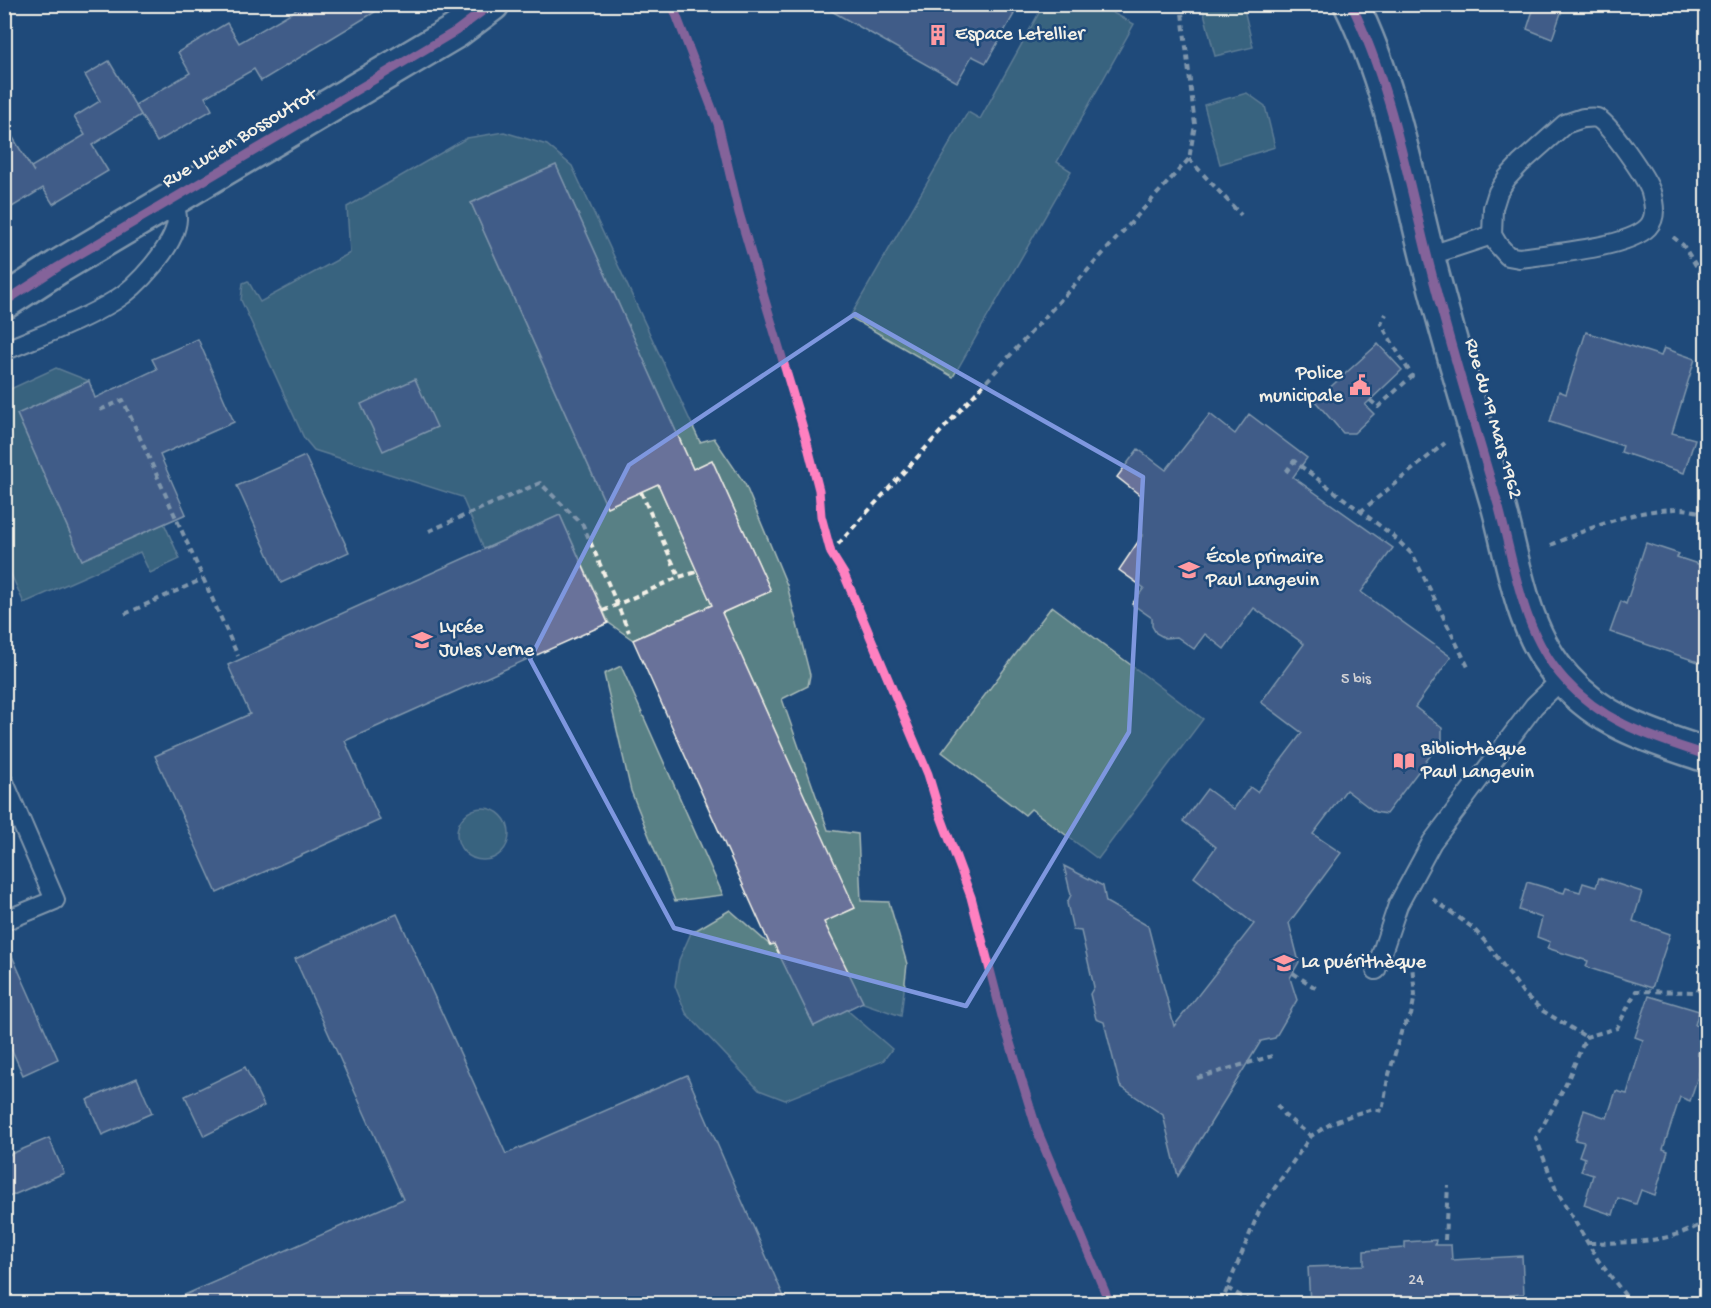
<svg xmlns="http://www.w3.org/2000/svg" width="1711" height="1308" font-family="'Gochi Hand',sans-serif">
<style>
.green{fill:#598085;stroke:#a6b8b6;stroke-width:1.5}
.building{fill:#69729a;stroke:#f4f1e8;stroke-width:1.5}
.lines{fill:none;stroke-linecap:round;stroke-linejoin:round}
.lane-casing{stroke:#f4f1e8;stroke-width:22}
.secondary-casing{stroke:#f4f1e8;stroke-width:38}
.path{stroke:#f4f1e8;stroke-width:4;stroke-dasharray:6 4.5;stroke-linecap:butt}
.lane{stroke:#1f4a7a;stroke-width:18}
.secondary{stroke:#1f4a7a;stroke-width:33}
.cycleway-casing{stroke:#1f4a7a;stroke-width:13}
.cycleway{stroke:#ff80c0;stroke-width:9}
.marked{fill:none;stroke:#7e97df;stroke-width:4.5;stroke-linejoin:round}
.labels{text-anchor:middle;dominant-baseline:central;stroke-width:5;stroke-linejoin:round;paint-order:stroke}
.number-label{font-size:16px;fill:#d1d1d4}
.poi-label{font-size:20px;fill:#f4f1e8;stroke:#1f4a7a;text-anchor:start}
.street-label{font-size:20px;fill:#f4f1e8;stroke:#1f4a7a}
</style>
<rect width="100%" height="100%" fill="#1f4a7a"/>
<filter id="ink" filterUnits="userSpaceOnUse"><feTurbulence type="fractalNoise" baseFrequency=".0167" numOctaves="2"/><feDisplacementMap in="SourceGraphic" scale="12" xChannelSelector="R" yChannelSelector="G"/><feConvolveMatrix kernelMatrix="1 2 1 2 8 2 1 2 1" color-interpolation-filters="sRGB"/></filter>
<g filter="url(#ink)">
<!-- green -->
<g class="green">
<polygon points="1044,4 1098,5 1134,24 1057,162 1071,171 953,377 850,317 968,112 980,119"/>
<polygon points="1202,5 1243,5 1253,47 1215,56"/>
<polygon points="1247,93 1265,106 1275,147 1220,164 1204,105"/>
<polygon points="504,132 547,145 572,166 700,442 714,438 745,484 787,585 810,675 808,686 782,699 828,830 858,834 861,901 889,902 907,964 901,1016 791,978 814,1026 847,1010 892,1049 883,1061 785,1100 759,1090 686,1013 675,986 679,960 691,933 730,910 770,945 854,908 722,613 771,591 712,460 693,469 556,165 471,203 607,507 658,484 712,605 633,640 609,623 560,515 484,549 462,497 314,450 304,438 241,300 243,283 248,281 260,302 350,253 347,207 467,138"/>
<polygon points="56,368 89,381 17,414 82,560 116,416 180,559 150,573 140,552 24,603 5,561 4,392"/>
<polygon points="1052,606 1203,719 1098,859 1031,809 1025,815 942,752"/>
<polygon points="621,666 723,895 675,901 631,791 604,674"/>
<circle cx="483" cy="834" r="26"/>
</g>
<!-- building -->
<g class="building">
<polygon points="306,4 388,4 261,81 254,69 205,97 212,110 157,142 135,105 190,73 178,52 227,23 239,43"/>
<polygon points="819,4 997,4 1014,14 986,63 972,56 957,82"/>
<polygon points="1535,4 1564,4 1552,39 1527,29"/>
<polygon points="109,61 141,115 92,145 108,171 53,204 43,188 4,212 4,123 34,172 31,167 85,135 74,117 100,101 85,75"/>
<polygon points="556,165 693,469 712,460 771,591 722,613 855,908 824,922 863,1002 814,1026 774,944 770,945 633,640 712,605 658,484 607,507 471,203"/>
<polygon points="1586,332 1661,356 1664,348 1695,359 1672,433 1695,439 1684,473 1621,452 1623,446 1550,422 1559,391 1566,394"/>
<polygon points="198,339 234,422 160,455 186,514 82,560 17,414 89,381 95,398 157,369 152,359"/>
<polygon points="1378,344 1402,370 1365,405 1374,414 1354,433 1343,433 1315,401"/>
<polygon points="415,379 437,427 383,451 361,404"/>
<polygon points="1210,414 1235,434 1249,414 1307,458 1293,477 1393,548 1361,592 1451,657 1415,707 1442,728 1442,740 1386,814 1375,812 1346,790 1313,834 1341,853 1289,923 1299,962 1290,978 1297,1000 1275,1038 1261,1041 1178,1176 1163,1115 1120,1086 1104,1022 1096,1019 1090,994 1094,987 1081,931 1073,930 1067,903 1071,895 1064,866 1103,886 1106,902 1148,926 1174,1026 1254,924 1194,877 1216,847 1183,821 1207,789 1234,809 1250,787 1257,792 1302,733 1261,702 1304,644 1254,608 1224,649 1205,634 1194,649 1177,637 1165,638 1156,633 1152,626 1152,618 1132,604 1144,588 1119,570 1142,536 1141,496 1117,477 1138,449 1166,470"/>
<polygon points="305,456 349,552 281,583 237,486"/>
<polygon points="560,515 608,623 345,741 380,820 217,893 155,756 250,714 228,665"/>
<polygon points="1646,543 1679,554 1677,557 1707,567 1707,665 1610,632 1621,601 1626,604"/>
<polygon points="1599,878 1642,892 1633,921 1670,934 1652,988 1586,967 1588,961 1547,948 1550,942 1537,937 1542,918 1519,910 1527,882 1564,893 1566,888 1580,892 1583,883 1596,887"/>
<polygon points="397,914 506,1154 687,1075 787,1304 164,1304 403,1199 295,959"/>
<polygon points="4,938 58,1059 23,1075 4,1032"/>
<polygon points="1649,996 1699,1011 1695,1025 1706,1028 1697,1055 1704,1057 1690,1101 1680,1097 1663,1149 1668,1151 1655,1195 1641,1190 1636,1204 1618,1198 1613,1215 1584,1205 1593,1175 1581,1171 1585,1158 1579,1156 1584,1142 1575,1140 1584,1110 1607,1118 1616,1091 1627,1094 1643,1040 1635,1037"/>
<polygon points="245,1067 264,1106 204,1136 185,1096"/>
<polygon points="137,1078 152,1113 102,1135 87,1100"/>
<polygon points="49,1138 64,1173 4,1199 4,1157"/>
<polygon points="1436,1240 1435,1245 1451,1245 1452,1260 1522,1256 1524,1294 1510,1295 1511,1304 1310,1304 1308,1267 1364,1265 1364,1251 1405,1248 1405,1242"/>
</g>
<g class="lines">
<defs>
<g id="lane">
<path d="M1583,118c4,0 10,-1 14,0 12,5 50,61 54,74 3,12 6,25 -3,35 -20,21 -100,27 -129,31l-11,-2 -10,-11 -6,-10 1,-27 5,-16 9,-14 13,-14 45,-40z"/>
<polyline points="1428,256 1492,235"/>
<path d="M4,351c37,-16 76,-29 110,-50 22,-13 62,-56 63,-82 0,-7 -2,-12 -4,-18"/>
<polyline points="4,782 55,900 4,921"/>
<polyline points="1376,970 1398,905 1432,842 1534,706 1563,678"/>
</g>
<g id="secondary">
<path d="M1351,4c43,87 58,185 83,278 20,76 43,151 65,226 16,59 23,125 66,172 39,44 88,57 141,75"/>
<polyline points="4,302 58,267 456,31 492,4"/>
</g>
</defs>
<!-- lane casing -->
<use href="#lane" class="lane-casing"/>
<!-- secondary casing -->
<use href="#secondary" class="secondary-casing"/>
<!-- path -->
<g class="path">
<polyline points="672,4 718,124 739,213 805,435 819,490 821,516 831,553 844,574 928,774 940,814 971,897 1003,1020 1037,1130 1110,1304"/>
<polyline points="1189,159 1241,215"/>
<polyline points="1673,237 1683,245 1706,281"/>
<polyline points="1370,400 1378,407 1412,376 1381,324 1386,314"/>
<polyline points="100,410 123,400 238,656"/>
<polyline points="1706,467 1701,484 1703,513 1706,514"/>
<polyline points="1286,472 1294,461 1392,535 1413,555 1468,667"/>
<polyline points="641,492 679,577"/>
<polyline points="1360,512 1445,443"/>
<polyline points="429,531 540,483 583,525 629,632"/>
<path d="M1551,545c38,-17 82,-35 124,-36 9,-1 19,2 28,4"/>
<polyline points="831,552 1189,159 1195,125 1181,4"/>
<polyline points="603,611 679,577 697,572"/>
<polyline points="125,614 203,579"/>
<polyline points="1433,899 1473,928 1489,946 1524,994 1543,1011 1586,1037"/>
<polyline points="1293,973 1317,989"/>
<polyline points="1197,1078 1272,1056"/>
<polyline points="1277,1105 1284,1115 1311,1136"/>
<polyline points="1445,1240 1448,1185"/>
<path d="M1589,1243c46,-1 76,1 117,-21"/>
<polyline points="1227,1288 1255,1304"/>
<polyline points="1221,1304 1260,1209 1311,1136 1332,1123 1355,1114 1373,1109 1382,1111 1388,1078 1402,1029 1411,1015 1415,995 1411,955"/>
<polyline points="1632,1304 1598,1260 1556,1190 1536,1138 1566,1084 1586,1037 1617,1028 1636,991 1697,992 1706,981"/>
</g>
<!-- lane -->
<use href="#lane" class="lane"/>
<!-- secondary -->
<use href="#secondary" class="secondary"/>
<defs>
<g id="cycleway">
<polyline points="672,4 718,124 739,213 805,435 819,490 821,516 831,553 844,574 928,774 940,814 971,897 1003,1020 1037,1130 1110,1304"/>
<path d="M1351,4c43,87 58,185 83,278 20,76 43,151 65,226 16,59 23,125 66,172 39,44 88,57 141,75"/>
<polyline points="4,302 58,267 456,31 492,4"/>
</g>
</defs>
<!-- cycleway casing -->
<use href="#cycleway" class="cycleway-casing"/>
<!-- cycleway -->
<use href="#cycleway" class="cycleway"/>
</g>
</g>
<!-- marked area -->
<path d="M0 0H1711V1308H0ZM855,314l288,163 -14,255 -163,274 -292,-78 -144,-269 99,-194z" fill="#1f4a7a" fill-opacity=".55" fill-rule="evenodd"/>
<path class="marked" d="M855,314l288,163 -14,255 -163,274 -292,-78 -144,-269 99,-194z"/>
<!-- icons -->
<defs>
<symbol id="building-bare" viewBox="-9 -9 18 18"><path d="M-4-6H4V6H1V3H-1V6H-4ZM-2.5-4.3h1.7v1.8h-1.7ZM.8-4.3h1.7v1.8H.8ZM-2.5-1h1.7V.8h-1.7ZM.8-1h1.7V.8H.8Z" fill="#ff9aa2" stroke="#1f4a7a" stroke-width="2.5" paint-order="stroke"/></symbol>
<symbol id="civic-bare" viewBox="-9 -9 18 18"><path d="M-.6-6.5H3V-4.5H.6V-3L4-1V1h2V6H-6V1h2V-1L-.6-3ZM-1.2 2.5V6h2.4V2.5Z" fill="#ff9aa2" stroke="#1f4a7a" stroke-width="2.5" paint-order="stroke"/></symbol>
<symbol id="school-bare" viewBox="-9 -9 18 18"><path d="M0-5L7-2L0 1L-7-2ZM-4 1L0 2.5L4 1V4Q0 6-4 4Z" fill="#ff9aa2" stroke="#1f4a7a" stroke-width="2.5" paint-order="stroke"/></symbol>
<symbol id="library-bare" viewBox="-9 -9 18 18"><path d="M-6-4Q-3-5.5-.7-3.5V5Q-3 3-6 4ZM6-4Q3-5.5 .7-3.5V5Q3 3 6 4Z" fill="#ff9aa2" stroke="#1f4a7a" stroke-width="2.5" paint-order="stroke"/></symbol>
</defs>
<g fill-rule="evenodd">
<use href="#building-bare" x="923" y="20" width="30" height="30"/>
<use href="#civic-bare" x="1345" y="370" width="30" height="30"/>
<use href="#school-bare" x="1174" y="555" width="30" height="30"/>
<use href="#school-bare" x="407" y="625" width="30" height="30"/>
<use href="#library-bare" x="1389" y="746" width="30" height="30"/>
<use href="#school-bare" x="1269" y="948" width="30" height="30"/>
</g>
<g class="labels">
<!-- number labels -->
<g class="number-label">
<text x="1356" y="680">5 bis</text>
<text x="1416" y="1281">24</text>
</g>
<!-- poi labels -->
<g class="poi-label">
<text x="955" y="35">Espace Letellier</text>
<text x="1343" y="374" text-anchor="end">Police<tspan x="1343" dy="23">municipale</tspan></text>
<text x="1206" y="558">École primaire<tspan x="1206" dy="23">Paul Langevin</tspan></text>
<text x="439" y="628">Lycée<tspan x="439" dy="23">Jules Verne</tspan></text>
<text x="1421" y="750">Bibliothèque<tspan x="1421" dy="23">Paul Langevin</tspan></text>
<text x="1301" y="963">La puérithèque</text>
</g>
<!-- street labels -->
<g class="street-label">
<text transform="translate(240 139) rotate(-31)">Rue Lucien Bossoutrot</text>
<text transform="translate(1492 419) rotate(74)">Rue du 19 Mars 1962</text>
</g>
</g>
<!-- margin -->
<rect width="1711" height="1308" fill="none" stroke="#1f4a7a" stroke-width="24"/>
<rect x="12" y="12" width="1687" height="1284" fill="none" stroke="#f4f1e8" stroke-width="2" filter="url(#ink)"/>
</svg>
